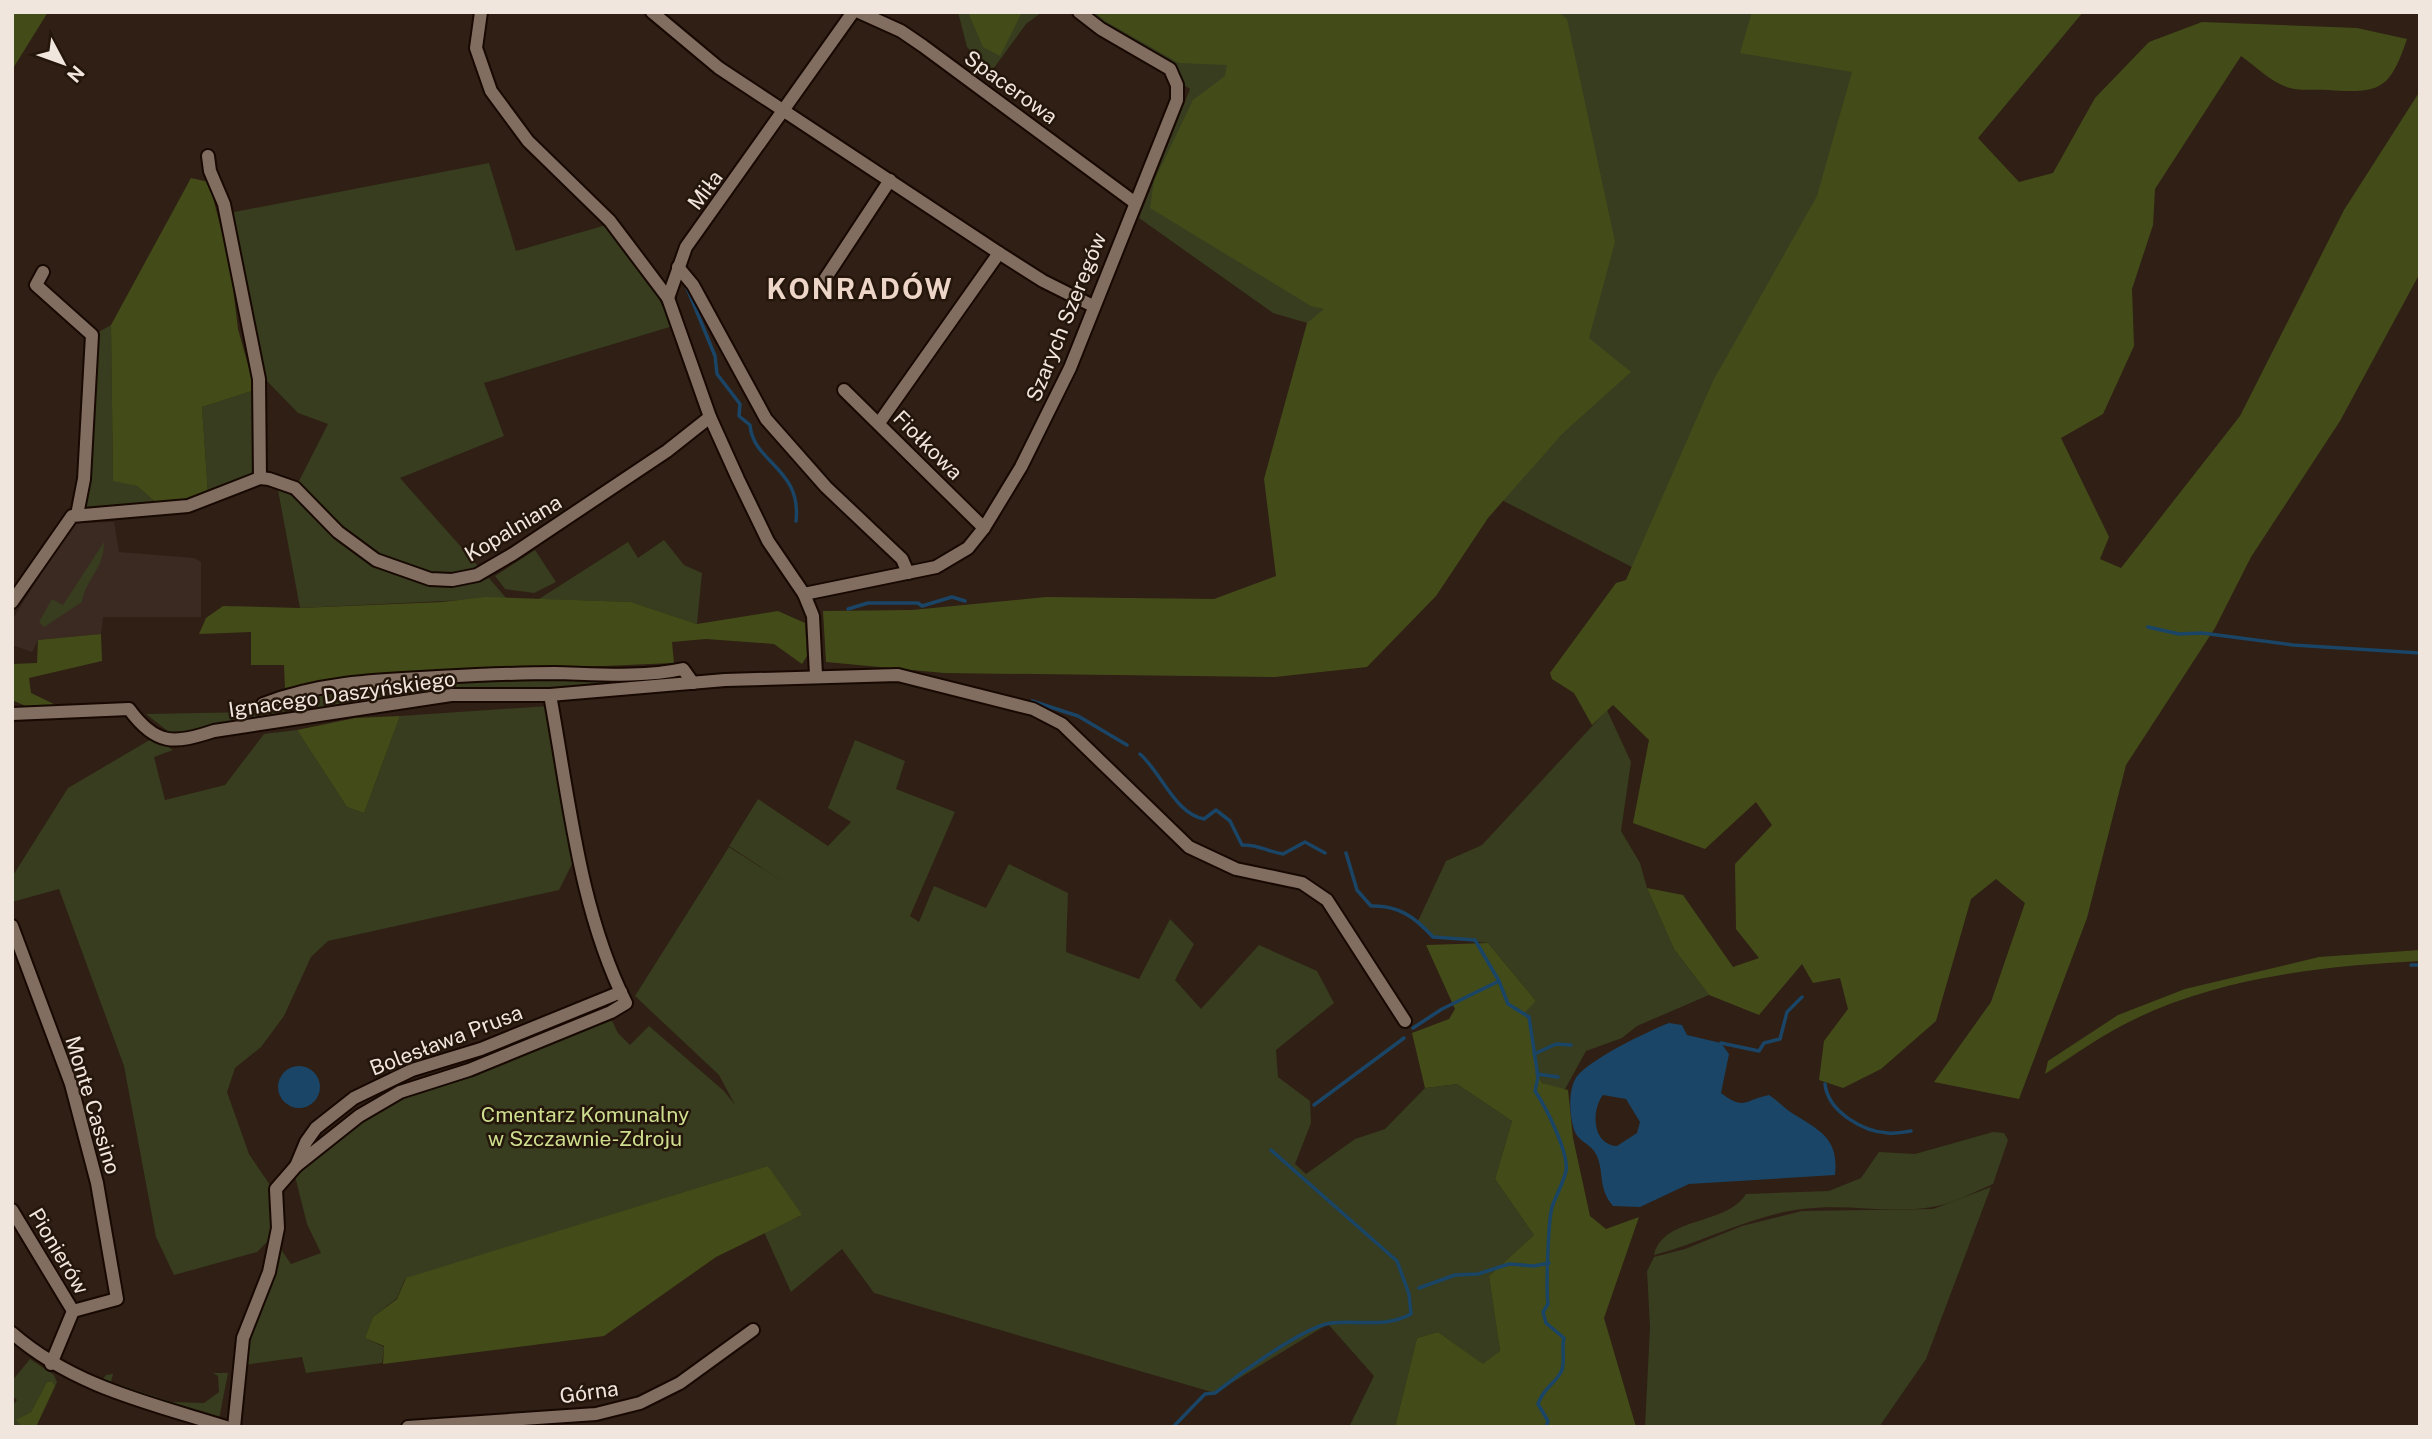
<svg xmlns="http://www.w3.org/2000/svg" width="2432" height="1439" font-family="'Public Sans',sans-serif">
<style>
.industrial{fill:#3b2a21}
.green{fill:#373d1e}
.forest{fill:#434c19}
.water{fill:#1a4566;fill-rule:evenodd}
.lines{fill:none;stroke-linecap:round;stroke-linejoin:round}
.stream{stroke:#1a4566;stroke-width:3.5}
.minor-casing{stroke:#170802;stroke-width:16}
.minor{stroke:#826e60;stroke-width:12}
.labels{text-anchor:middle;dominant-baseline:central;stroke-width:5;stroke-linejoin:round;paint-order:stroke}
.street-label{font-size:21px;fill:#f1e6de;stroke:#25160b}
.park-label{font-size:21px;fill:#cdde8e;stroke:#25160b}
.district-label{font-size:28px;font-weight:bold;letter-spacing:2px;fill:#edd6c8;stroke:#25160b}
</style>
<rect width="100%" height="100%" fill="#2f1f14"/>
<!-- industrial -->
<polygon class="industrial" points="114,522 119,552 194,558 201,562 201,617 103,617 101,634 38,640 32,652 12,645 12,620 73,523"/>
<!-- green -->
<g class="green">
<polygon points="958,12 1042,12 1026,24 991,72 967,47"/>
<polygon points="1076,12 2083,12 1977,139 1661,582 1490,494 1412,431 1426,358 1273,313 1139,218 1190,89"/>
<path d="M489,163l27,88 90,-26 37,44 30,57 -189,57 20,53 -104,42 78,88c-39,20 -93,-2 -126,-29 -19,-17 -34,-39 -54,-54l30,-59 -30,-11 -33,-34 -36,-166z"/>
<polygon points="111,325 113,480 137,486 160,506 85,507 95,334"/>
<polygon points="255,390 252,474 208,494 202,407"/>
<path d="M278,490c23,7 37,25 54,42 45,43 96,63 157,46l17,20 -206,10z"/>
<polygon points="664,540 684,565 702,573 697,624 631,602 539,599 628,542 638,558"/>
<path d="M104,542c0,28 -18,35 -22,60l-38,25 -5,-5 13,-23 11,6z"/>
<polygon points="535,550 556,582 534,593 505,589 495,576"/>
<polygon points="652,676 672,678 510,691 412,692 324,708 291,710 174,736 146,714 252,712 307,693 410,682"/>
<polygon points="549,706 576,856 559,890 328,941 311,957 284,1016 261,1047 235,1068 227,1092 249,1154 270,1185 273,1225 268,1241 257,1252 174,1275 156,1237 124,1066 59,889 12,902 12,877 68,788 153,738 173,750 154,757 165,800 225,785 264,734 297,730 347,807 364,813 400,716"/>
<path d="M1607,710l24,52 -10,69 19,32 7,25 27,61 35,46 -72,31 -15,12 -36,13 -22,40 -22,-8c-9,-23 -10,-47 -19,-70l13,-12 -48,-58 -55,-6 -15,-16 28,-60 36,-16z"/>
<polygon points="855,740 905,761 896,789 955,812 910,916 919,922 934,886 986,908 1009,864 1068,893 1066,952 1139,979 1170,919 1194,944 1175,980 1201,1009 1259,945 1317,971 1334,1003 1276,1050 1278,1077 1310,1101 1311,1123 1295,1164 1306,1174 1355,1139 1385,1129 1425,1088 1457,1084 1512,1121 1495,1179 1534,1235 1489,1276 1500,1351 1484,1365 1438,1332 1417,1338 1395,1427 1349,1427 1374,1376 1328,1324 1215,1393 874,1293 842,1249 791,1292 764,1232 801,1216 768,1166 405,1279 397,1298 373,1317 365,1338 384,1347 382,1363 306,1373 302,1357 244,1365 246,1344 280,1248 291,1264 321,1253 307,1224 295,1176 363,1119 385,1106 610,1017 618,1033 630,1045 649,1026 724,1091 735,1105 719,1075 635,996 729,847 790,886 729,846 758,799 828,846 851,822 828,808"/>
<path d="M1993,1132l11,1 4,7 -15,44c-19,8 -40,20 -61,23 -42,7 -87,-4 -129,2 -52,6 -99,33 -149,46 9,-39 72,-29 92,-61l83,-3 32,-13 18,-26 36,2z"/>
<polygon points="1991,1187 1926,1359 1879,1427 1645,1427 1650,1327 1647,1271 1654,1257 1685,1249 1742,1226 1802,1211 1933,1209"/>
<polygon points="30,1359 54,1375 57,1382 40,1422 55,1386 52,1381 47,1382 31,1412 17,1420 23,1427 12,1427 12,1406 17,1400 12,1396 12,1381"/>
<polygon points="213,1373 228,1373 219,1419 105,1383 103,1379 106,1375 113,1374 111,1382 172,1402 204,1403 219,1392 218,1376"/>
</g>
<!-- forest -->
<g class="forest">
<polygon points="12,12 48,12 12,70"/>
<polygon points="968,12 1022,12 1000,56 983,47"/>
<polygon points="1095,12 1558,12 1567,19 1615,242 1589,338 1631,372 1562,434 1488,518 1436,596 1367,667 1275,677 944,673 826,662 823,611 912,610 1046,597 1214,599 1276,576 1264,479 1307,323 1324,309 1311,306 1150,208 1154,181 1193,100 1225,76 1227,65 1179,63 1105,21"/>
<path d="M1752,12h331l-105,126 41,44 34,-9 42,-75 54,-56 53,-20 155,6 50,11c-17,50 -26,55 -79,51 -11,-1 -27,1 -38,-2 -19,-5 -34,-22 -49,-32l-86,133 -2,36 -21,64 2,57 -31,68 -42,24 48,99 -9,22 21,9 119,-152 104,-206 76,-119v182l-80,148 -89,136 -36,71 -89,137 -39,153 -68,181 -85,-17 57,-80 34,-99 -29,-24 -25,20 -35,122 -55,48 -38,19 -24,-8 5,-39 24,-32 -8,-31 -27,5 -11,-19 -43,51 -50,-20 -35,-46 -27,-61 36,7 50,72 26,-9 -23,-29 -1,-65 37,-39 -16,-23 -51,47 -72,-26 16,-83 -36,-35 -21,20 -18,-32 -22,-14 -2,-6 66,-90 10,-3 87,-199 104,-185 35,-124 -112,-19z"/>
<polygon points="191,178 209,182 230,264 238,329 255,390 202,407 208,494 160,506 137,486 113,481 111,325"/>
<polygon points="486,597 631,602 697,624 778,611 805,623 807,656 802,664 774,644 706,639 672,642 674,663 362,676 285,688 284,665 251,665 251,632 199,634 206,618 223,606 300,608 442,602"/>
<polygon points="101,634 102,661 29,678 31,693 60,707 28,707 12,700 12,664 37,663 38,640"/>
<polygon points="400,716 364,813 347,807 297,730 355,718"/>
<path d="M1488,943l48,58 -12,12c9,8 10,52 18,70l26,7 5,48 17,78 16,13 33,-12 -35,101 32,109h-241l22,-89 21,-6 45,32 17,-13 -11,-75 45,-41 -39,-56 17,-58 -55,-37 -32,4 -13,-55 37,-14 6,-10 -29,-64z"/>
<path d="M2420,950v11c-100,5 -208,17 -297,64 -27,14 -52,32 -78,49l3,-13 70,-46 67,-26 134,-32z"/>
<polygon points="768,1166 802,1215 716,1257 604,1336 383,1364 384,1346 365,1338 373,1317 397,1299 406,1278"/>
<polygon points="52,1381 55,1386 36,1427 23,1427 16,1420 31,1412 47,1382"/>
</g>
<!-- water -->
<g class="water">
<path d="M1669,1023l13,2 5,10 34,8 8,11 -8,39c24,18 23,7 48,2 8,5 15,13 23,18 29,18 47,26 43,62l-146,9 -49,23 -27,-1c-17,-20 -7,-37 -19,-55 -5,-7 -16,-11 -19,-19 -6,-15 -8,-46 4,-58 16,-17 67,-42 90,-51zM1603,1095l23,4 14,23 -3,11 -20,13c-25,-1 -26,-36 -14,-51z"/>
<circle cx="299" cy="1087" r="21"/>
</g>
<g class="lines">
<!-- stream -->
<g class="stream">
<path d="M685,283l30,73 2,18 23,30 -1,12 11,9c3,38 52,43 46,96"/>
<polyline points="848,609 868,603 918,603 922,606 952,597 965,601"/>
<polyline points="2148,627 2179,634 2202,633 2293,645 2420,653"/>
<polyline points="1032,701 1078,716 1127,745"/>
<path d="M1140,754c21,18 35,60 64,65l12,-9 14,11 12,24c19,0 23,6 41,9l22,-12 20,11"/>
<path d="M1346,853l11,37 14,16c27,-1 44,11 62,31l42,3 24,41 9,23 21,13 9,60 -3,14c11,16 34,62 31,80 -3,13 -10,24 -14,36 -4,15 -6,82 -4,97l-5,8 3,11 18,15c-3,11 2,25 -3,34 -7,13 -17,15 -23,32l10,17 -2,6"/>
<polyline points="2411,965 2420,965"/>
<polyline points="1413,1028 1442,1009 1499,981"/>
<polyline points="1721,1043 1759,1051 1764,1043 1780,1039 1787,1012 1802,997"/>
<polyline points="1534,1054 1556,1044 1571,1045"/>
<polyline points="1537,1074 1558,1077"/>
<path d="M1825,1084c3,28 39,48 63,49 8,1 16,-1 23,-2"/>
<polyline points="1314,1105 1404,1038"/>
<polyline points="1419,1288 1455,1275 1478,1274 1509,1264 1534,1266 1549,1263"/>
<path d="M1173,1427l32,-33 10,-1c23,-18 88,-66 116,-70 27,-3 55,5 80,-9l-2,-20 -12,-33 -126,-111"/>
</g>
<defs>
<g id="minor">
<polyline points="481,12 476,48 491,91 528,141 610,221 668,298 710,417 738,479 768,541 804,594 813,616 816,675"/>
<polyline points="652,12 719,68 999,253 1043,281 1093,306"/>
<polyline points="859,12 901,31 923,46 1134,202"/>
<polyline points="208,156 210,171 224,204 259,379 260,478"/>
<polyline points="678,267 693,285 766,419 826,487 902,559 908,573"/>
<polyline points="43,272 36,285 92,335 84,479 77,515"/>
<polyline points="823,282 890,180"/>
<polyline points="668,298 686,247 853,12"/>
<polyline points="844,390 984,528"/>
<polyline points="879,423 999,253"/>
<polyline points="804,594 936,567 968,548 984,528 1021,467 1070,368 1177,100 1177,85 1170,69 1101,29 1079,12"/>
<polyline points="12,602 72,516 188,506 260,478 269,479 295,488 338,532 376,560 430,579 452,580 477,575 513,554 667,451 710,417"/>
<path d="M263,704c56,-22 114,-24 174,-27 39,-2 78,-4 118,-4 42,1 86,5 128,-4l10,14"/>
<path d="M12,714l117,-5c27,37 45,35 85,22l237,-36h99l175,-15 173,-5 135,34 29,15 127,123 47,22 66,14 25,17 78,121"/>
<polyline points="12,926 71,1084 97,1183 117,1299 73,1311 51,1364"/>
<path d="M296,1166l63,-50 41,-24 69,-22 142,-58 15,-9c-47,-94 -57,-205 -76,-308"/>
<polyline points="12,1210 73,1311"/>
<path d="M12,1333c62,54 138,70 214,94"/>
<polyline points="234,1427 243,1338 269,1272 278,1228 276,1189 296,1166 306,1142 316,1128 354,1098 412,1070 481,1049 621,992"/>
<polyline points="408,1427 596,1414 640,1403 680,1383 753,1330"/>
</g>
</defs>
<!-- minor casing -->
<use href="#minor" class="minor-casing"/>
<!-- minor -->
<use href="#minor" class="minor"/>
</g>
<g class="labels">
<!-- street labels -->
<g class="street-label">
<text transform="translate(1011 87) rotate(36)">Spacerowa</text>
<text transform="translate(705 190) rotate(-53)">Miła</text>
<text transform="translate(1066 317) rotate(-68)">Szarych Szeregów</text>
<text transform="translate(928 445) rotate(45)">Fiołkowa</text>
<text transform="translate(513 528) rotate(-31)">Kopalniana</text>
<text transform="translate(342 694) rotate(-8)">Ignacego Daszyńskiego</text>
<text transform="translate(446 1040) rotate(-21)">Bolesława Prusa</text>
<text transform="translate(93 1105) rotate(73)">Monte Cassino</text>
<text transform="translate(59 1251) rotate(59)">Pionierów</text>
<text transform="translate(589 1392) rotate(-8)">Górna</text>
</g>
<!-- park labels -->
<g class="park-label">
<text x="585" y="1114">Cmentarz Komunalny<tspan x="585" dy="24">w Szczawnie-Zdroju</tspan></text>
</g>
<!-- district labels -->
<g class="district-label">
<text x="860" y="288">KONRADÓW</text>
</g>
</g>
<!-- border -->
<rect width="2432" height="1439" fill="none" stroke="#f1e6de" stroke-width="28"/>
<!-- north arrow -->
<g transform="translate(63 63) rotate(131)" stroke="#25160b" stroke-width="5" paint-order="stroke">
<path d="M0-5L12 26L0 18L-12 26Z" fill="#f1e6de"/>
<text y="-10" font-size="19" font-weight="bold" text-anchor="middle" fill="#f1e6de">N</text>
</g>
</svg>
